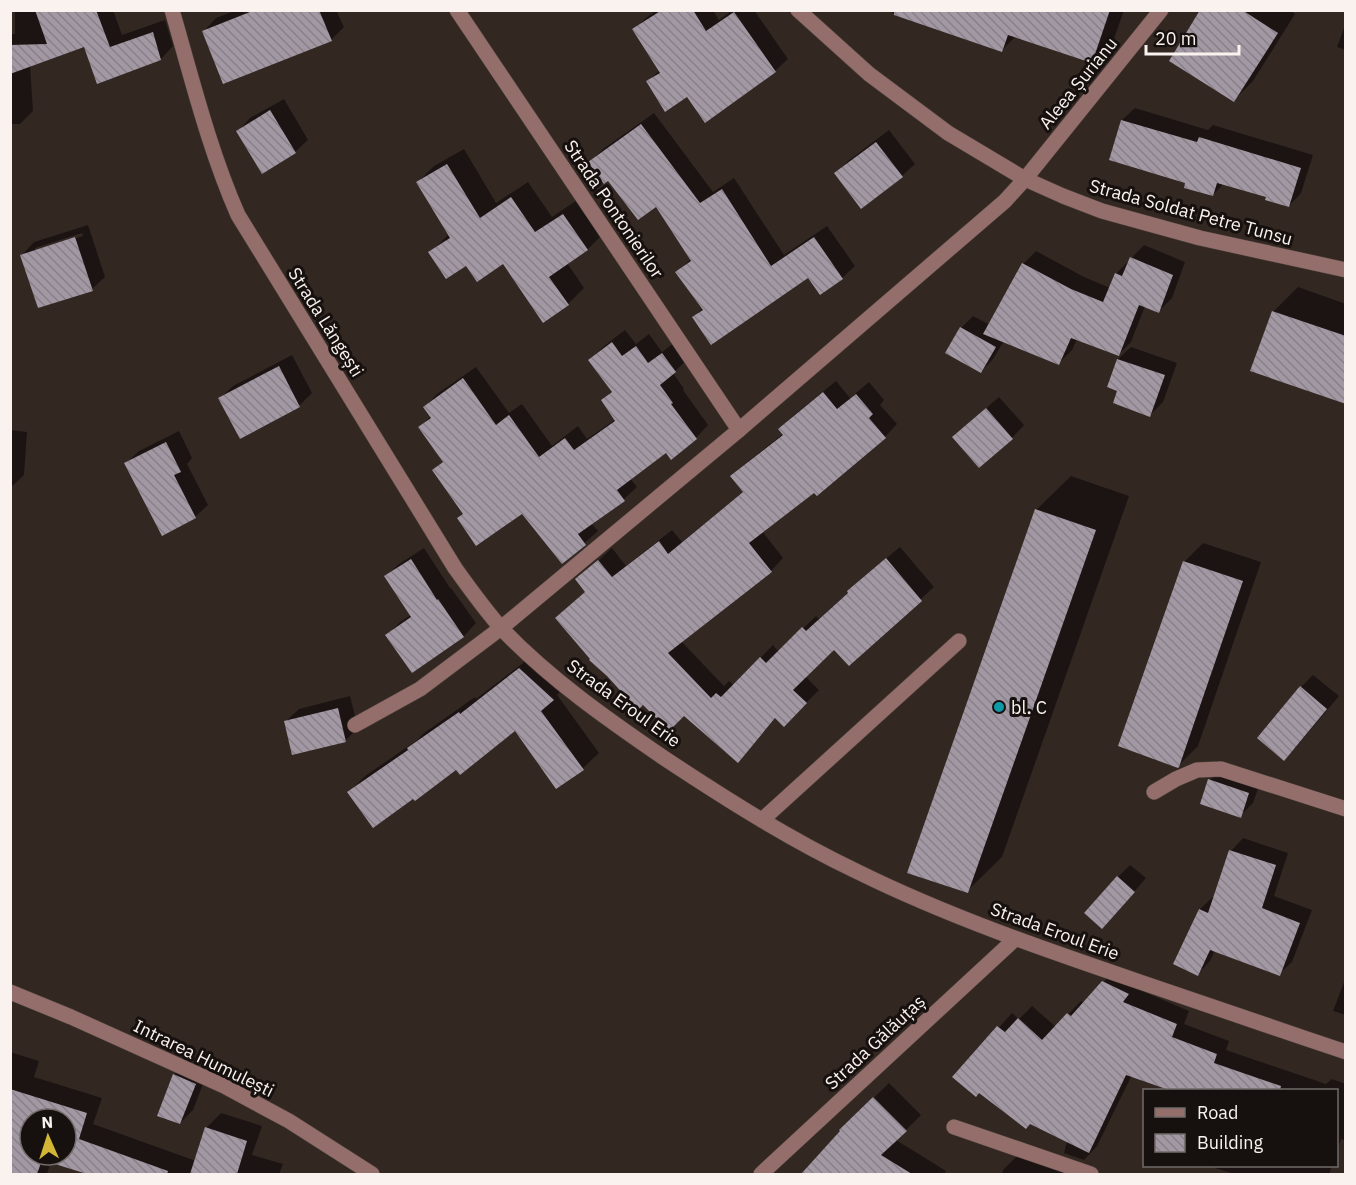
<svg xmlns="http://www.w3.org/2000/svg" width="1356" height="1185" font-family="'IBM Plex Sans',sans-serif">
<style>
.shadow{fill:#0007;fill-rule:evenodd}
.building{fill:url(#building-back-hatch);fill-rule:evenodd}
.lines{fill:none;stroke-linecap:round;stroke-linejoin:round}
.minor-casing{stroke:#4f433f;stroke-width:16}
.minor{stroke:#946e6a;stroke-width:15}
.culture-dot{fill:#0f9aa8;stroke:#16110f;stroke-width:2}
.labels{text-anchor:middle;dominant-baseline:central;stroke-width:6;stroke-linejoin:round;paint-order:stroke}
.street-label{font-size:18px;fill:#faf2ef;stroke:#16110f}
.poi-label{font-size:18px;fill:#faf2ef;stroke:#16110f;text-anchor:start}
</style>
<defs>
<pattern id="building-back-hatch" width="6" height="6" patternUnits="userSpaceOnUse" patternTransform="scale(1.5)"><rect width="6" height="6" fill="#a298a3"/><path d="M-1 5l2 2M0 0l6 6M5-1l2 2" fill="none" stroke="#888088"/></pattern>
</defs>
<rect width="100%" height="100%" fill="#332722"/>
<!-- shadow -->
<g class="shadow">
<polygon points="15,10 113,10 122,35 165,20 173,46 161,59 85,45 30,65 33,111 20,124 10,124 10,34 15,34"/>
<polygon points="237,10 336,10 344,27 331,40 204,31 216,18"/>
<polygon points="657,10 713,10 719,20 732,10 754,10 788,59 775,71 687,95 648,81 660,70 634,29 647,17"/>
<polygon points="885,10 1124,10 1114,39 1092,61 1016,36 1002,50"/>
<polygon points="1202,10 1290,10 1295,14 1253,81 1234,100"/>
<polygon points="1346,23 1346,50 1337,47"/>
<polygon points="284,99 308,140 295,152 238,131 250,118"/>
<polygon points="1135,108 1208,130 1213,125 1313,155 1301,193 1289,206 1267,196 1224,183 1213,195 1187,182 1122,120"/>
<polygon points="654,113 713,192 734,178 784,255 827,226 855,266 842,278 809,276 694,317 703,308 677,272 691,259 656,205 609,179 590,162 603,149"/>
<polygon points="889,130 915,164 902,176 836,173 848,161"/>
<polygon points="464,149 496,203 528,182 552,217 580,198 604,233 588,249 567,263 584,288 568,304 504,262 466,264 430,253 449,234 418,182 434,166"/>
<path d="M88,225l17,52 -13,12 -70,-34 12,-13zM82,233l1,3 -48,15v-3z"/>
<polygon points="1144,245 1185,262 1172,298 1159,311 1145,306 1131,342 1118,355 1077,339 1072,350 1059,363 1004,341 993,359 981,372 961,328 973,316 990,325 1023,264 1036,251 1084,277 1110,288 1116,274"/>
<polygon points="1298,287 1346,304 1346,403 1273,312"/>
<polygon points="625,330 636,344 649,334 662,352 675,342 688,359 673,373 684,389 683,390 708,425 696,438 666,451 630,478 637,487 624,499 591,523 598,531 563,562 523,512 464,513 434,470 444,460 420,427 431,416 425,407 437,394 476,367 509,413 522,404 552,446 578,426 587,439 616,419 602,400 613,390 590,360 603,347"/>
<polygon points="1131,347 1177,363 1163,402 1150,415 1119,390 1109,386 1118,359"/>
<polygon points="292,355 312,393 299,406 220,398 233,386"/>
<polygon points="836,381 850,398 869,382 884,400 880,405 897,424 885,437 762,531 783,558 771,571 681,641 724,686 729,681 734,685 773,645 779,652 816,616 819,619 849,592 861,579 900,547 934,587 849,664 834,648 805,676 819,690 784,725 776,717 750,748 586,591 577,580 612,548 626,566 672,530 682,542 744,491 732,476 745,464 784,433 780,429 793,416"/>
<polygon points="999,397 1024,425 1012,438 967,425"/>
<polygon points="10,430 27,432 24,475 10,488"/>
<polygon points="179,431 192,458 187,464 208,505 195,517 126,463 139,451"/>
<polygon points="1071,476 1129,496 1002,857 967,891 1036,510"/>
<polygon points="1203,543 1261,562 1198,746 1179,765 1184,562"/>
<polygon points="424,548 450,588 451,588 476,623 464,636 412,671 387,635 400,622 411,615 386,576 399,564"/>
<polygon points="536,653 569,683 557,695 599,753 583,768 515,729 457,767 349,792 365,776 416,741 424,733 475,697 476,699"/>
<polygon points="1313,675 1339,696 1297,746 1284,759 1301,687"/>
<polygon points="350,696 358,728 345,741 286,721 299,709"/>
<polygon points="1222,768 1261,780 1253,803 1240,816 1210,780"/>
<polygon points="1243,838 1288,853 1274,896 1312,910 1292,962 1279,974 1215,950 1210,961 1198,974 1175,964 1200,909 1213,897 1215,898 1231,851"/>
<polygon points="1130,865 1146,878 1115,914 1118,877"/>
<polygon points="1116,969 1135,988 1189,1011 1184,1024 1229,1041 1226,1050 1326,1084 1332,1079 1346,1084 1346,1141 1341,1139 1336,1154 1336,1090 1171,1090 1132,1075 1097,1146 1084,1160 1064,1153 1067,1141 955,1077 1012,1013 1019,1019 1032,1006 1056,1027 1081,1001 1084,1003"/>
<polygon points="1346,977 1346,1015 1333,1011"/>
<path d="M10,1052l29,9 -5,16 68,21 -9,26 103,37 10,-33 15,-15 41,13 -10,29 31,9 -4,10h-187l-41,-13 -4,13h-37zM30,1119h36v36h-36z"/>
<polygon points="187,1062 208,1071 193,1110 180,1123 174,1075"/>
<polygon points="889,1083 921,1115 896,1140 946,1171 944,1174 803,1174 856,1115"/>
<polygon points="1018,1155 1071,1174 1002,1174 1003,1170"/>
<polygon points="1208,1166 1332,1166 1329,1174 1235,1174"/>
</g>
<!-- building -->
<g class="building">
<polygon points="35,10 96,10 110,47 153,32 161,60 97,84 84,47 10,74 10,45 47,44"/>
<polygon points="255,10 319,10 332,41 223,84 202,31"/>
<polygon points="662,10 693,10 706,31 734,12 776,72 705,123 687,97 665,112 646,81 660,73 632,29"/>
<polygon points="894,10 1110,10 1092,63 1008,35 1002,52 894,15"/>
<polygon points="1200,10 1242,10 1278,33 1234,102 1169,61"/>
<polygon points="270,110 296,153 262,174 236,131"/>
<polygon points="1121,120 1197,142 1199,137 1301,168 1289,207 1265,200 1266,197 1217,183 1213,196 1184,188 1185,183 1109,160"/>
<polygon points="641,124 700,203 722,189 771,266 814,237 843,279 820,295 808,278 711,345 692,317 703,310 675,272 691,261 656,207 638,220 608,181 604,184 588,162"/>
<polygon points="876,142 903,177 861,209 834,173"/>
<polygon points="447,164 480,218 511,197 535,232 563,214 588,250 549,277 569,305 543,323 503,264 477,282 466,266 446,279 428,252 450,238 416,182"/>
<polygon points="75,237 93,291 38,308 20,255"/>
<polygon points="1130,257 1173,275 1159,313 1139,305 1119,356 1071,338 1059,365 983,334 1022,263 1071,289 1103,302 1115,273 1122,276"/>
<polygon points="1272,311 1346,336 1346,404 1250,371"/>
<polygon points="960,327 996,347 981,373 945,353"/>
<polygon points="612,342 622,356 636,346 648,363 662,353 676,372 660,385 673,403 671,404 697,439 671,460 666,453 617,490 625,501 578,534 586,545 562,564 522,514 476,546 457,518 463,514 432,470 443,462 418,427 431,418 423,407 463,378 496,425 509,415 539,457 565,438 574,450 615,421 601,400 612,392 588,360"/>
<polygon points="1117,359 1165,375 1150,417 1113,403 1117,391 1107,387"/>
<polygon points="279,366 300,407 240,439 218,398"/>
<polygon points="823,392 837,409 856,394 873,414 869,418 886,438 817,496 814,493 749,543 772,572 668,653 711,698 716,693 721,697 760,657 766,663 802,627 806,631 848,593 847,591 886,558 922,601 849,666 834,650 793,690 807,703 784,727 775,718 738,763 684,716 669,731 643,705 638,710 607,676 589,660 590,659 555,618 585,592 575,579 598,560 612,577 659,541 668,554 743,492 730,476 783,435 778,429"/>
<polygon points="986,408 1013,439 979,468 952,437"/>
<polygon points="166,442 181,472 174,475 196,518 162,536 124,463"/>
<polygon points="1035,509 1096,530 968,893 907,873"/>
<polygon points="411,559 437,600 438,599 464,637 412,673 385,635 411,617 384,576"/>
<polygon points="1183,561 1243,581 1179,767 1178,768 1118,746"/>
<polygon points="519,668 554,700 541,711 584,770 556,789 515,731 460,775 456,770 415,801 413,799 373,828 347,792 408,750 407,748 459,712 460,714"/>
<polygon points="1300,686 1327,709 1284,761 1257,738"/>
<polygon points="338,708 346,742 292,755 284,721"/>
<polygon points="1208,779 1249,793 1241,818 1200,804"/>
<polygon points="1229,850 1276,865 1262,908 1300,923 1280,976 1210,950 1198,976 1173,964 1199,909 1208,913"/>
<polygon points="1117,876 1135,892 1102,929 1084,913"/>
<polygon points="1102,981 1129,994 1123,1002 1177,1024 1172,1037 1217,1054 1214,1063 1281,1086 1280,1090 1169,1090 1126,1075 1089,1153 1030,1124 1026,1129 979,1093 976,1097 952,1077 997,1026 1005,1032 1018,1018 1042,1040 1067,1013 1071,1016"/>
<polygon points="173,1074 196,1084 180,1124 157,1116"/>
<path d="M10,1089l77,24 -8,26 89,32 -1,3h-80l-45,-14 -5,14h-27zM30,1119h36v36h-36z"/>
<polygon points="873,1097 907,1131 881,1155 912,1174 801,1174 840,1131 839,1130"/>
<polygon points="205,1127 247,1141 237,1174 190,1174"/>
</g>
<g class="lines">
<defs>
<g id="minor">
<path d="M172,10c20,69 37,139 66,205l217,353c15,21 30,42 47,61 48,50 105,90 162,129 62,41 125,81 192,113 91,45 187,78 284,111 68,23 137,47 206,70"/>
<polyline points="457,10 739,430"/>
<polyline points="798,10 869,74 948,133 1025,179 1063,196 1102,211 1200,238 1346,270"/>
<polyline points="355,725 420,689 501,628 739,430 1005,201 1025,179 1161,10"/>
<polyline points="1154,792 1176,779 1197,770 1221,769 1346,809"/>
<polyline points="762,820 959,641"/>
<polyline points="10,992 71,1017 224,1086 289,1121 372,1174"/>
<polyline points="954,1127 1091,1174"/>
<polyline points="761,1174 1015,939"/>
</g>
</defs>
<!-- minor casing -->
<use href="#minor" class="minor-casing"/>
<!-- minor -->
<use href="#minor" class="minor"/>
</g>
<!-- markers -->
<circle class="culture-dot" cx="999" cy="707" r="6"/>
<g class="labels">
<!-- street labels -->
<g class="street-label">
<text transform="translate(1078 83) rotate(-51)">Aleea Șurianu</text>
<text transform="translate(614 209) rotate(56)">Strada Pontonierilor</text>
<text transform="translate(1191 212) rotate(15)">Strada Soldat Petre Tunsu</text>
<text transform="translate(326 322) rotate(58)">Strada Lăngești</text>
<text transform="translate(624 703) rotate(36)">Strada Eroul Erie</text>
<text transform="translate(1055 931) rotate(20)">Strada Eroul Erie</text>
<text transform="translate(875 1042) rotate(-43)">Strada Gălăuțaș</text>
<text transform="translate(204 1058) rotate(26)">Intrarea Humulești</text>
</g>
<!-- poi labels -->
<g class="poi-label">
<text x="1011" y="707">bl. C</text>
</g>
</g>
<!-- border -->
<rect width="1356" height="1185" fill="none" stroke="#faf2ef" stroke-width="24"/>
<!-- legend -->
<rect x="1143" y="1089" width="195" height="78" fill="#16110f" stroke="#716b69" stroke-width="1.5"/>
<rect x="1155" y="1108" width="30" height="9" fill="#946e6a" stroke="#716b69" stroke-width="1.5"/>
<text x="1197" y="1119" font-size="18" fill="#faf2ef">Road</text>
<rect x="1155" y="1134" width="30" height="18" fill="url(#building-back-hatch)" stroke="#716b69" stroke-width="1.5"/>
<text x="1197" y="1149" font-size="18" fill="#faf2ef">Building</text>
<!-- north arrow -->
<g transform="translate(48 1137) rotate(357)"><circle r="28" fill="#16110f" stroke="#716b69" stroke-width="1.5"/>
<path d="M0-4.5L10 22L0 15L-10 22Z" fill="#d3b635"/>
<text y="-9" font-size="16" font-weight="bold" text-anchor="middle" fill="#faf2ef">N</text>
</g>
<!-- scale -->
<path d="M1146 45v9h93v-9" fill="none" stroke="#faf2ef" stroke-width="3"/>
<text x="1155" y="45" font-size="18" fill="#faf2ef" stroke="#16110f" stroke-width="4.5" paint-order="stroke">20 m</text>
</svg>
